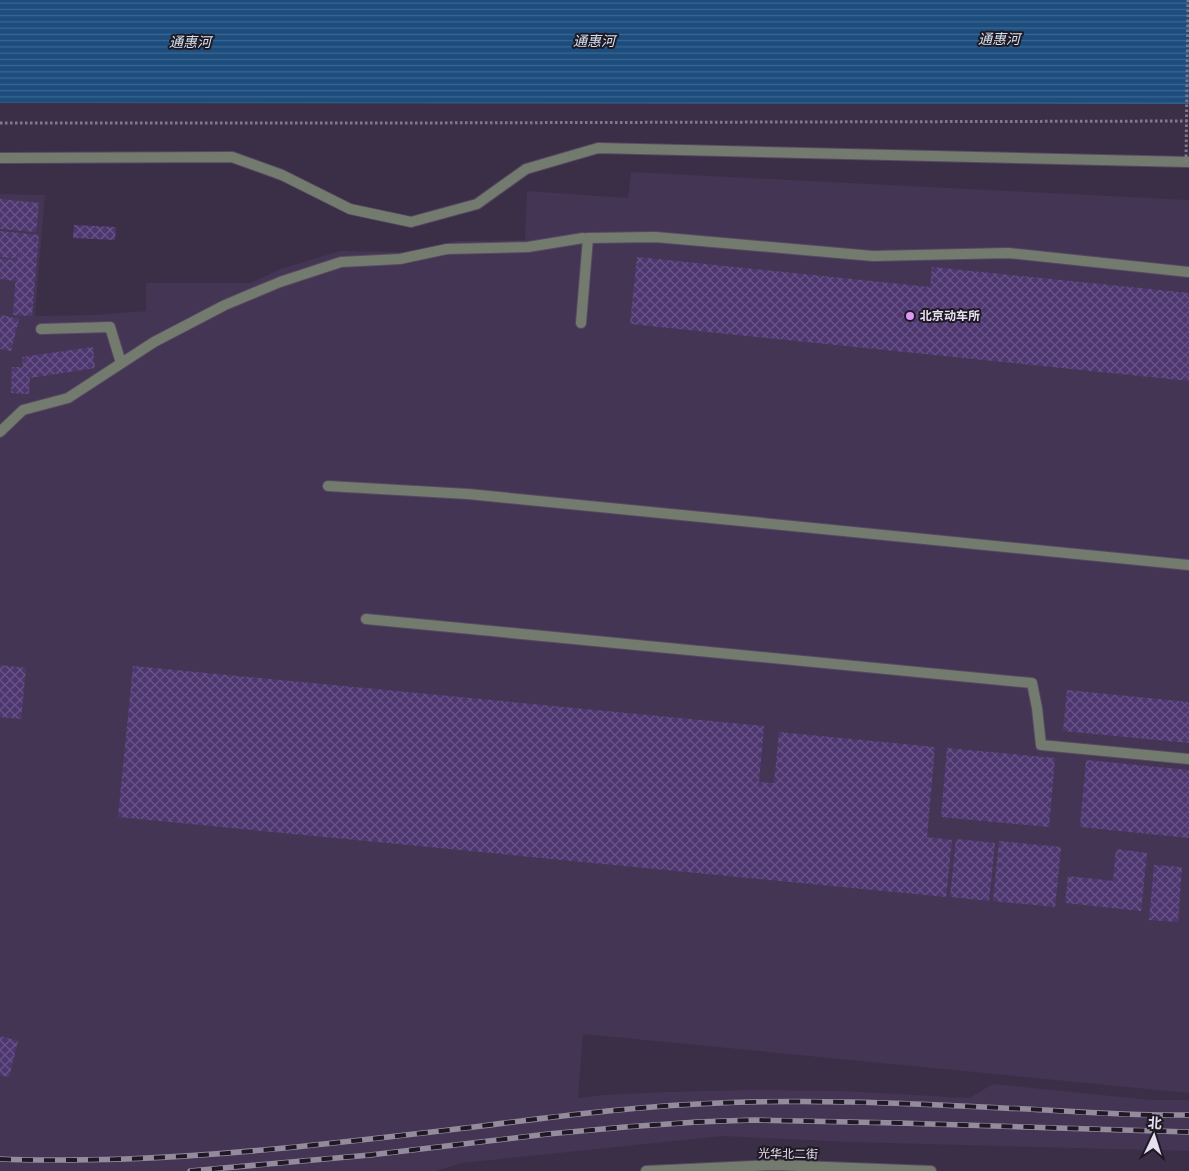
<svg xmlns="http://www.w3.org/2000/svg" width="1189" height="1171" font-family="'Nunito Sans','Noto Sans SC',sans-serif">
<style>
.built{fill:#453554}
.water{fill:url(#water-rules)}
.building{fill:url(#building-cross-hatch)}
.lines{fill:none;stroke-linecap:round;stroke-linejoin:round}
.lane-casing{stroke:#564a62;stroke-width:12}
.street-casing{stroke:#564a62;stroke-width:12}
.path{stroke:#82788d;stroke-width:3;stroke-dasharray:2.5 2.5;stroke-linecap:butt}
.lane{stroke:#737b6e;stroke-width:10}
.street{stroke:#737b6e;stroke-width:10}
.rail-casing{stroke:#958b9f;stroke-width:5.5}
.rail{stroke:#1f1924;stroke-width:4;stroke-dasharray:11;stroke-linecap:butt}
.path-bridge{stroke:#82788d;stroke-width:3;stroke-dasharray:2.5 2.5;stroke-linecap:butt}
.poi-dot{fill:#dd99f3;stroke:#1f1924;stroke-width:2}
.labels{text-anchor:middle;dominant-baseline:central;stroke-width:4;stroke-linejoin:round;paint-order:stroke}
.poi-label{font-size:12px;font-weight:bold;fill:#e6dfef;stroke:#1f1924;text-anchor:start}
.street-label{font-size:12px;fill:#e6dfef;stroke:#1f1924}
.water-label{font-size:14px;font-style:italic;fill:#d4e1f0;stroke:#1f1924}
</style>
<defs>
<pattern id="water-rules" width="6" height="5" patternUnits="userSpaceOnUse" patternTransform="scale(1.25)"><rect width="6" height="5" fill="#1c4d7d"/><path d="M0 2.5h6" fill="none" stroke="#3d6690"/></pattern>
<pattern id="building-cross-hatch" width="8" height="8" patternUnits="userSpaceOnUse" patternTransform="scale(1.25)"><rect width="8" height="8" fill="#4e3770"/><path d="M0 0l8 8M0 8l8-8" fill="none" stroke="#685485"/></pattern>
</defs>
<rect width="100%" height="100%" fill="#3b2e47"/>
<!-- built -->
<polygon class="built" points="631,172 1189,200 1189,1093 583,1034 578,1098 603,1095 665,1092 751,1090 841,1091 969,1098 993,1084 1151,1100 1189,1100 1189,1151 850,1142 722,1136 462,1163 436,1171 0,1171 0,194 45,195 35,316 93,315 146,311 146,283 250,283 281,269 340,251 402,252 456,241 525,240 527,191 628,198"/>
<!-- water -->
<polygon class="water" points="0,0 1189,0 1189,104 0,103"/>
<!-- building -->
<g class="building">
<polygon points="0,199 39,203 36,232 0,229"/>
<polygon points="74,225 116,227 115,240 73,238"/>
<polygon points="0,231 39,235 32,316 13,315 16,273 15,281 0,279 0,259 17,260 18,248 16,259 0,257"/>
<polygon points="637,257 930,287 932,267 1189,293 1189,381 630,324"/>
<polygon points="1,315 19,319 11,351 0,349 0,320"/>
<polygon points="93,347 95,368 30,378 29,394 11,393 12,367 23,367 22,357"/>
<polygon points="0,665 26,668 21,719 0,717"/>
<polygon points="133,666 764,726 759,782 774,783 779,732 935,747 927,837 952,840 946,897 118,817"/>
<polygon points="1067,690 1189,702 1189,743 1063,731"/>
<polygon points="947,748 1055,758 1049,827 941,817"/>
<polygon points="1086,760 1189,770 1189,838 1080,827"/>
<polygon points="956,839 995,843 989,901 950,897"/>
<polygon points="999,841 1061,847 1055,907 993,901"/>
<polygon points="1116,849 1147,853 1141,911 1065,903 1068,876 1113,881"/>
<polygon points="1154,865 1182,867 1178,922 1149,920"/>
<polygon points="0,1036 18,1041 9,1077 0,1075"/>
</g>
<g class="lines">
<defs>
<g id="lane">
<polyline points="581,323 588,238 655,237 873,256 1008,253 1189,272"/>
<polyline points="41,329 110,327 121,363"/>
<polyline points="0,432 23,410 68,398 154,342 225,305 280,282 341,262 400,259 447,249 528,247 583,238"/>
<polyline points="328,486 468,494 1189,565"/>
<polyline points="366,619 1032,683 1037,708 1041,745 1189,759"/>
</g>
<g id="street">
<polyline points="0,158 232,157 282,175 350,209 411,222 477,204 526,169 598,148 1189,162"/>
<polyline points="646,1171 774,1165 931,1171"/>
</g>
</defs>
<!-- lane casing -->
<use href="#lane" class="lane-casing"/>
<!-- street casing -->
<use href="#street" class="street-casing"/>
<!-- path -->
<polyline class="path" points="0,123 396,123 1189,121"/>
<!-- lane -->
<use href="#lane" class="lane"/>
<!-- street -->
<use href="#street" class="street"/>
<defs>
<g id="rail">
<path d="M0,1159c42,2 84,1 126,0 113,-4 227,-18 340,-31 77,-10 154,-20 232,-24 110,-6 220,0 329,5 54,3 108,7 162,6"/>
<polyline points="190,1171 370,1155 548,1134 625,1127 697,1122 754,1120 899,1123 1189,1132"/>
</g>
</defs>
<!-- rail casing -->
<use href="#rail" class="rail-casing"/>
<!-- rail -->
<use href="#rail" class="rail"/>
<!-- path-bridge -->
<polyline class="path-bridge" points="1186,162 1188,0"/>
</g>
<!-- markers -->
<circle class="poi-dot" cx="910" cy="316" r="5"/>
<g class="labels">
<!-- poi labels -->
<g class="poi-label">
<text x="920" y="316">北京动车所</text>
</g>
<!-- street labels -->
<g class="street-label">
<text transform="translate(788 1154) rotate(1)">光华北二街</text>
</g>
<!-- water labels -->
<g class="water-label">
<text x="999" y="39">通惠河</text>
<text x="594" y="41">通惠河</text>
<text x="190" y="42">通惠河</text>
</g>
</g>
<!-- north arrow -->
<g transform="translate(1154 1136) rotate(4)" stroke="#1f1924" stroke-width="4" paint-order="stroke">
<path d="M0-4L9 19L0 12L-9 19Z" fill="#e6dfef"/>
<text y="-8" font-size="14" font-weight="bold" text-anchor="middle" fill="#e6dfef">北</text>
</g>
</svg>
